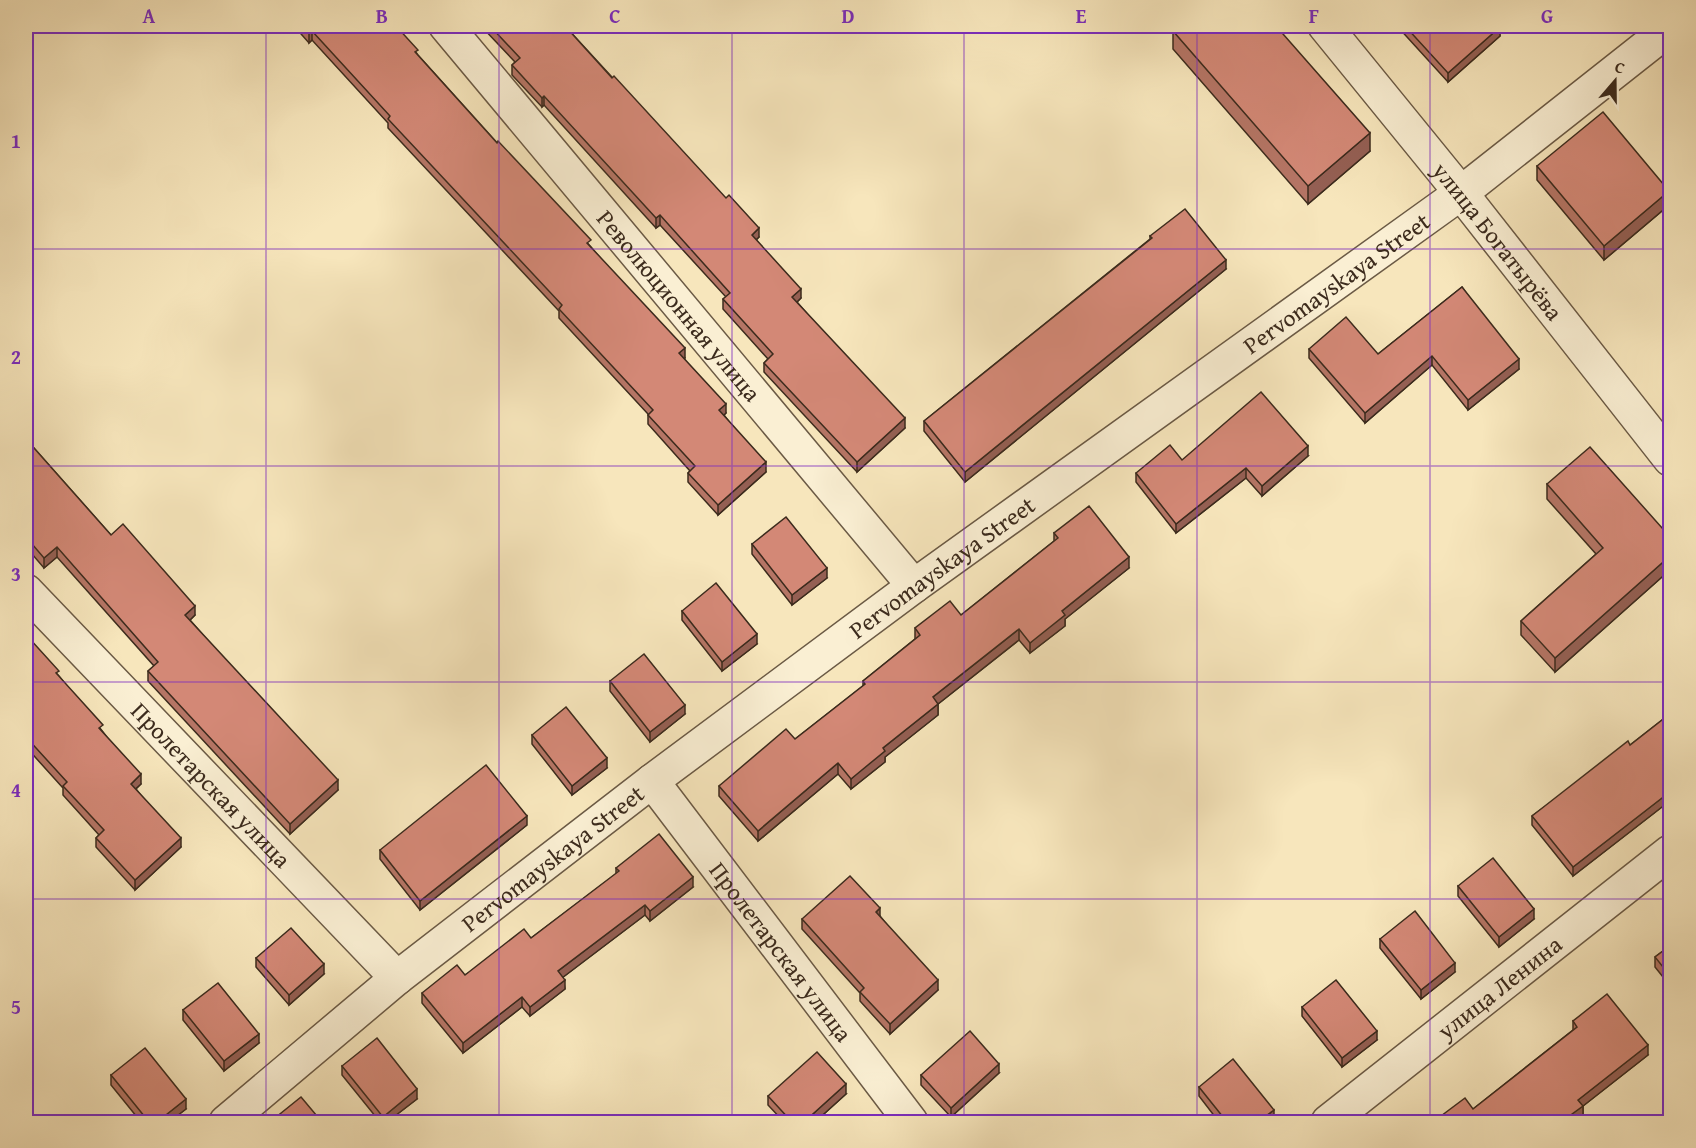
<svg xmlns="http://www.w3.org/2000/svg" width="1696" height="1148" font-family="'Gentium Book Plus',serif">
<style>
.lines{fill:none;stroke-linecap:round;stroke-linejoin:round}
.minor-casing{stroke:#6b5a45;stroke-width:36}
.minor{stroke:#faefd3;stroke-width:33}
.wall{fill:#b57565;stroke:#3c2b1d;stroke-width:1.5}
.shaded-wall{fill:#945f53;stroke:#3c2b1d;stroke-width:1.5}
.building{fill:#d38876;stroke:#3c2b1d;stroke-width:1.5}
.grid{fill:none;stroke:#7b2cbf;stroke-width:1.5;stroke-opacity:0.55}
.labels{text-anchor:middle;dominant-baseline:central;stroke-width:6;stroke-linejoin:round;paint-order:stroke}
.street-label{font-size:24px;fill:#3c2b1d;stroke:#faefd3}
.neatline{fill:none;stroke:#7b2cbf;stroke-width:2}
.grid-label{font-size:20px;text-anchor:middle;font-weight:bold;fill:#7b2cbf}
</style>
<rect width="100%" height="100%" fill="#f7e6bc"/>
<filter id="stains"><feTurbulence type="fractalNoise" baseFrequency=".00333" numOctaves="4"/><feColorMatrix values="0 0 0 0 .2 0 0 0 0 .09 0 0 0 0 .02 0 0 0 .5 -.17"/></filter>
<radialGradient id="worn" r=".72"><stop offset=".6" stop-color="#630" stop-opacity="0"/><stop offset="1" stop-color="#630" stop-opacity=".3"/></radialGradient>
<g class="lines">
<defs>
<g id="minor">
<path id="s1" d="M446,26l468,560"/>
<path id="s2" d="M1325,26l136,167 209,266"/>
<path id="s3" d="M26,591l371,387"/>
<path id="s4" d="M652,781l259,341"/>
<path id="s5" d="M226,1122l171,-144 255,-197 262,-195 547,-393 209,-165"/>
<path id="s6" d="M1328,1122l342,-270"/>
</g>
</defs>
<!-- minor casing -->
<use href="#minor" class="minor-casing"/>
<!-- minor -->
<use href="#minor" class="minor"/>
</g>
<!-- wall -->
<g class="wall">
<polygon points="294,26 396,26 418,55 591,247 685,358 684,359 726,413 724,415 766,472 718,515 688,482 688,473 690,471 648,424 648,414 559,318 559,311 388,128 388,123 312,40 309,43"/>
<polygon points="481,26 565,26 759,237 756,240 801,298 797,302 905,428 857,472 764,372 764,363 768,359 723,309 723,299 726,297 660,225 656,228 544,105 542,107 512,75 512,65 515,62"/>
<polygon points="1397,26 1498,26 1500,36 1448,82"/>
<polygon points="1173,31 1370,151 1308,204 1173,49"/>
<polygon points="1537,166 1669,205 1604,260 1537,180"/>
<polygon points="1150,236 1226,269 965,482 924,431 924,421 1150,239"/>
<polygon points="1671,253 1671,285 1664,276 1664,258"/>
<polygon points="1462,287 1519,369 1468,410 1432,365 1365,423 1309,358 1309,349 1378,354"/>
<polygon points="26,439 111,535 195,615 190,620 338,790 290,834 148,681 148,671 154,666 57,557 44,568 26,547"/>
<polygon points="1308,456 1262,496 1246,478 1176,533 1136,482 1136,473 1182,460"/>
<polygon points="1547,484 1671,538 1671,569 1555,672 1521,635 1521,621 1596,554 1547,499"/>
<polygon points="1054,533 1129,568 1065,619 1065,626 1030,653 1019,640 938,704 938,715 885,757 885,762 851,789 838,774 758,841 719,796 719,786 795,739 863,686 863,681 915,639 915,628 961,615 1054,541"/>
<polygon points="752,544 827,578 792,605 752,554"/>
<polygon points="682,611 757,644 722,671 682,620"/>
<polygon points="26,641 59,676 103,732 141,784 136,789 181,847 135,890 96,847 96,838 99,835 63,795 63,788 26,747"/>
<polygon points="610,681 685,714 650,742 610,691"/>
<polygon points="1671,713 1671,800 1573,876 1532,825 1532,816 1630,745"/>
<polygon points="532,735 607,768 572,795 532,744"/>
<polygon points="527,825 420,910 380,859 380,850"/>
<polygon points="616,868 693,887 650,921 645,915 563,977 565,989 530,1016 522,1007 463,1053 422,1003 422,993 465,975 531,938 616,874"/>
<polygon points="1458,886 1534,919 1499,947 1458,896"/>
<polygon points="880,916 938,990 890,1034 860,1001 860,993 802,929 802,919"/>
<polygon points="1380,939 1455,972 1421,999 1380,948"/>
<polygon points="1671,945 1671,987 1655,967 1655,957"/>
<polygon points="256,958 324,974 289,1005 256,967"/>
<polygon points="1302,1007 1377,1040 1342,1067 1302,1016"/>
<polygon points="183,1010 259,1043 224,1071 183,1020"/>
<polygon points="1573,1021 1648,1055 1583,1106 1583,1115 1473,1109 1573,1030"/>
<polygon points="342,1066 417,1099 387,1122 380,1122 342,1075"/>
<polygon points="999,1073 951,1117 921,1085 921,1075"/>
<polygon points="111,1075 186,1109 169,1122 141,1122 111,1085"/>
<polygon points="1199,1087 1274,1120 1270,1122 1219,1122 1199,1096"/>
<polygon points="846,1094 815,1122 784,1122 768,1105 768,1096"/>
</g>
<!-- shaded-wall -->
<g class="shaded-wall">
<polygon points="1500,27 1500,36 1448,82 1448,73"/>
<polygon points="312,31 312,40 309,43 309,33"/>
<polygon points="544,96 544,105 542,107 542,98"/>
<polygon points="1370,133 1370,151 1308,204 1308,186"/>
<polygon points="1669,191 1669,205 1604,260 1604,246"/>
<polygon points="660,215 660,225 656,228 656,218"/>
<polygon points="759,228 759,237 752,244 752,235"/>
<polygon points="1226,260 1226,269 965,482 965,472"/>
<polygon points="801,289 801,298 792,307 792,297"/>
<polygon points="685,348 685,358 679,363 679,353"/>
<polygon points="1432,356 1432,365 1365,423 1365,413"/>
<polygon points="1519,359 1519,369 1468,410 1468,400"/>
<polygon points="726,404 726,413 719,420 719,410"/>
<polygon points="905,418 905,428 857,472 857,462"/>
<polygon points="1308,446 1308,456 1262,496 1262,486"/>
<polygon points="766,462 766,472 718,515 718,505"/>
<polygon points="1246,468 1246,478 1176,533 1176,524"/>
<polygon points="57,547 57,557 44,568 44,558"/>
<polygon points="1671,555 1671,569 1555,672 1555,658"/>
<polygon points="1129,557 1129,568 1065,619 1065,626 1030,653 1030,643 1062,611"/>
<polygon points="827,568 827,578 792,605 792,595"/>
<polygon points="195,606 195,615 185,625 185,615"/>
<polygon points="1019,629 1019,640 933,708 933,697"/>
<polygon points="757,634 757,644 722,671 722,662"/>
<polygon points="938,704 938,715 885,757 885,762 851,789 851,779 883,748"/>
<polygon points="685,705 685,714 650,742 650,732"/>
<polygon points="607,758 607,768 572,795 572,786"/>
<polygon points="838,763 838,774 758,841 758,831"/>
<polygon points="141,774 141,784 131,793 131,784"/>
<polygon points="338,780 338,790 290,834 290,824"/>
<polygon points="1671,791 1671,800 1573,876 1573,867"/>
<polygon points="527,816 527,825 420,910 420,901"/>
<polygon points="181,838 181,847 135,890 135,880"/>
<polygon points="693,877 693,887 650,921 650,911"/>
<polygon points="645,905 645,915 558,981 558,971"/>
<polygon points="880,908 880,918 876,912"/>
<polygon points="1534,909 1534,919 1499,947 1499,937"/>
<polygon points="1455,963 1455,972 1421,999 1421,990"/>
<polygon points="324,964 324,974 289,1005 289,995"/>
<polygon points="565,980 565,989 530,1016 530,1007"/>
<polygon points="938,980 938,990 890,1034 890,1024"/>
<polygon points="522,997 522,1007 463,1053 463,1043"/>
<polygon points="1377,1031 1377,1040 1342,1067 1342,1058"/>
<polygon points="259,1034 259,1043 224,1071 224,1061"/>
<polygon points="1648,1045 1648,1055 1583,1106 1583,1115 1573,1122 1561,1122 1578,1100"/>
<polygon points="999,1064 999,1073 951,1117 951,1108"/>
<polygon points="846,1084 846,1094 815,1122 804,1122"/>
<polygon points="417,1089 417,1099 387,1122 383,1122 383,1117"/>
<polygon points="186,1099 186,1109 169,1122 157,1122"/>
<polygon points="1274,1110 1274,1120 1270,1122 1258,1122"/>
</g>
<!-- building -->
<g class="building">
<polygon points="302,26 396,26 418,50 415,52 497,143 498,141 591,240 587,243 685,348 679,353 726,404 719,410 766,462 718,505 688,473 695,466 648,415 653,410 559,309 562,305 388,119 390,116 312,31 309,33"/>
<polygon points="490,26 565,26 612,78 614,76 726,198 729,195 759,228 752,235 801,289 792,297 905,418 857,462 764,363 773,354 723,299 730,293 660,215 656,218 544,96 542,98 512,65 520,58"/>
<polygon points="1179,26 1276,26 1370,133 1308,186 1173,31"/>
<polygon points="1405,26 1498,26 1500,27 1448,73"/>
<polygon points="1603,112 1669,191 1604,246 1537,166"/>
<polygon points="1185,209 1226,260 965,472 924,421 1152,238 1150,236"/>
<polygon points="1671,253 1671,267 1664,258"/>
<polygon points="1462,287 1519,359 1468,400 1432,356 1365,413 1309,349 1346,317 1378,354"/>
<polygon points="1261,392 1308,446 1262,486 1246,468 1176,524 1136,473 1170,445 1182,460"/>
<polygon points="26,439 111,535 123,524 195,606 185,615 338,780 290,824 148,671 158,662 57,547 44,558 26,537"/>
<polygon points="1590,447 1671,538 1671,555 1555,658 1521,621 1603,548 1547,484"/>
<polygon points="1089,506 1129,557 1062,611 1065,615 1030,643 1019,629 933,697 938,704 883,748 885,751 851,779 838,763 758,831 719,786 786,729 795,739 865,684 863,681 920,635 915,628 950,601 961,615 1058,538 1054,533"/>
<polygon points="786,517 827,568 792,595 752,544"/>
<polygon points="716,583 757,634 722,662 682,611"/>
<polygon points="29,638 59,671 56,673 103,725 99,728 141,774 131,784 181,838 135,880 96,838 104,830 63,786 67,782 26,737 26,735 28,733 26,730 26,641"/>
<polygon points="644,654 685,705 650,732 610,681"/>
<polygon points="566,707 607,758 572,786 532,735"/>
<polygon points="1671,713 1671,791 1573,867 1532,816 1628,741 1630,745"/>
<polygon points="486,765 527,816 420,901 380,850"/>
<polygon points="659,834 693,877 650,911 645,905 558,971 565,980 530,1007 522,997 463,1043 422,993 457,965 465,975 524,929 531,938 619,871 616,868"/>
<polygon points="1493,858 1534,909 1499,937 1458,886"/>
<polygon points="850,876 880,908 876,912 938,980 890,1024 860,992 864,988 802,919"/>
<polygon points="1415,911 1455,963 1421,990 1380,939"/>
<polygon points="291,928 324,964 289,995 256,958"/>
<polygon points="1671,945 1671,977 1655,957"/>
<polygon points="1336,980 1377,1031 1342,1058 1302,1007"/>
<polygon points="218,983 259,1034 224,1061 183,1010"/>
<polygon points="1607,994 1648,1045 1578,1100 1583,1106 1561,1122 1433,1122 1465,1098 1473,1109 1577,1027 1573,1021"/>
<polygon points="970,1031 999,1064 951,1108 921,1075"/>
<polygon points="377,1038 417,1089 383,1117 342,1066"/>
<polygon points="145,1048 186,1099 157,1122 149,1122 111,1075"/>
<polygon points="817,1052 846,1084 804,1122 792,1122 768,1096"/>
<polygon points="1233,1059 1274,1110 1258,1122 1227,1122 1199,1087"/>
<polygon points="301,1097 322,1122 270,1122"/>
</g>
<!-- grid -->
<path class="grid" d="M266,26v1096M499,26v1096M732,26v1096M964,26v1096M1197,26v1096M1430,26v1096M26,249h1644M26,466h1644M26,682h1644M26,899h1644"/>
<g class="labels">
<!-- street labels -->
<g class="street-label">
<text stroke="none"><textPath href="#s2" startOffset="276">улица Богатырёва</textPath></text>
<text stroke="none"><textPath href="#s5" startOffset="1392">Pervomayskaya Street</textPath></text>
<text stroke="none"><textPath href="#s1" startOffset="364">Революционная улица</textPath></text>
<text stroke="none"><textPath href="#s5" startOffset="906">Pervomayskaya Street</textPath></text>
<text stroke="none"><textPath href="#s3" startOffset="268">Пролетарская улица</textPath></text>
<text stroke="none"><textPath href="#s5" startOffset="420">Pervomayskaya Street</textPath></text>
<text stroke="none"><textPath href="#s4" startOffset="214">Пролетарская улица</textPath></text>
<text stroke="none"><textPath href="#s6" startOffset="218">улица Ленина</textPath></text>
</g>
</g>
<!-- margin -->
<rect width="1696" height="1148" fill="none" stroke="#f7e6bc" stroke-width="66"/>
<!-- north arrow -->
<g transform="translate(1615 81) rotate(20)" stroke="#faefd3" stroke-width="4.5" paint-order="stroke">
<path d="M0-4.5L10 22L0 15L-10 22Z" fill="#3c2b1d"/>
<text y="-9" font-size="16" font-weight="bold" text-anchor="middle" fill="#3c2b1d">С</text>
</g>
<rect x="33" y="33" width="1630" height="1082" class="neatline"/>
<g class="grid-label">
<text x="149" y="23">A</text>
<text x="382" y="23">B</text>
<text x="615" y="23">C</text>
<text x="848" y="23">D</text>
<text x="1081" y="23">E</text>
<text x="1314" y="23">F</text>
<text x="1547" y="23">G</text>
<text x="16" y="148">1</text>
<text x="16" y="364">2</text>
<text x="16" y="581">3</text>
<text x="16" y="797">4</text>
<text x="16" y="1014">5</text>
</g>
<rect width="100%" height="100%" filter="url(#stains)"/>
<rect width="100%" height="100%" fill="url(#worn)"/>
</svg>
